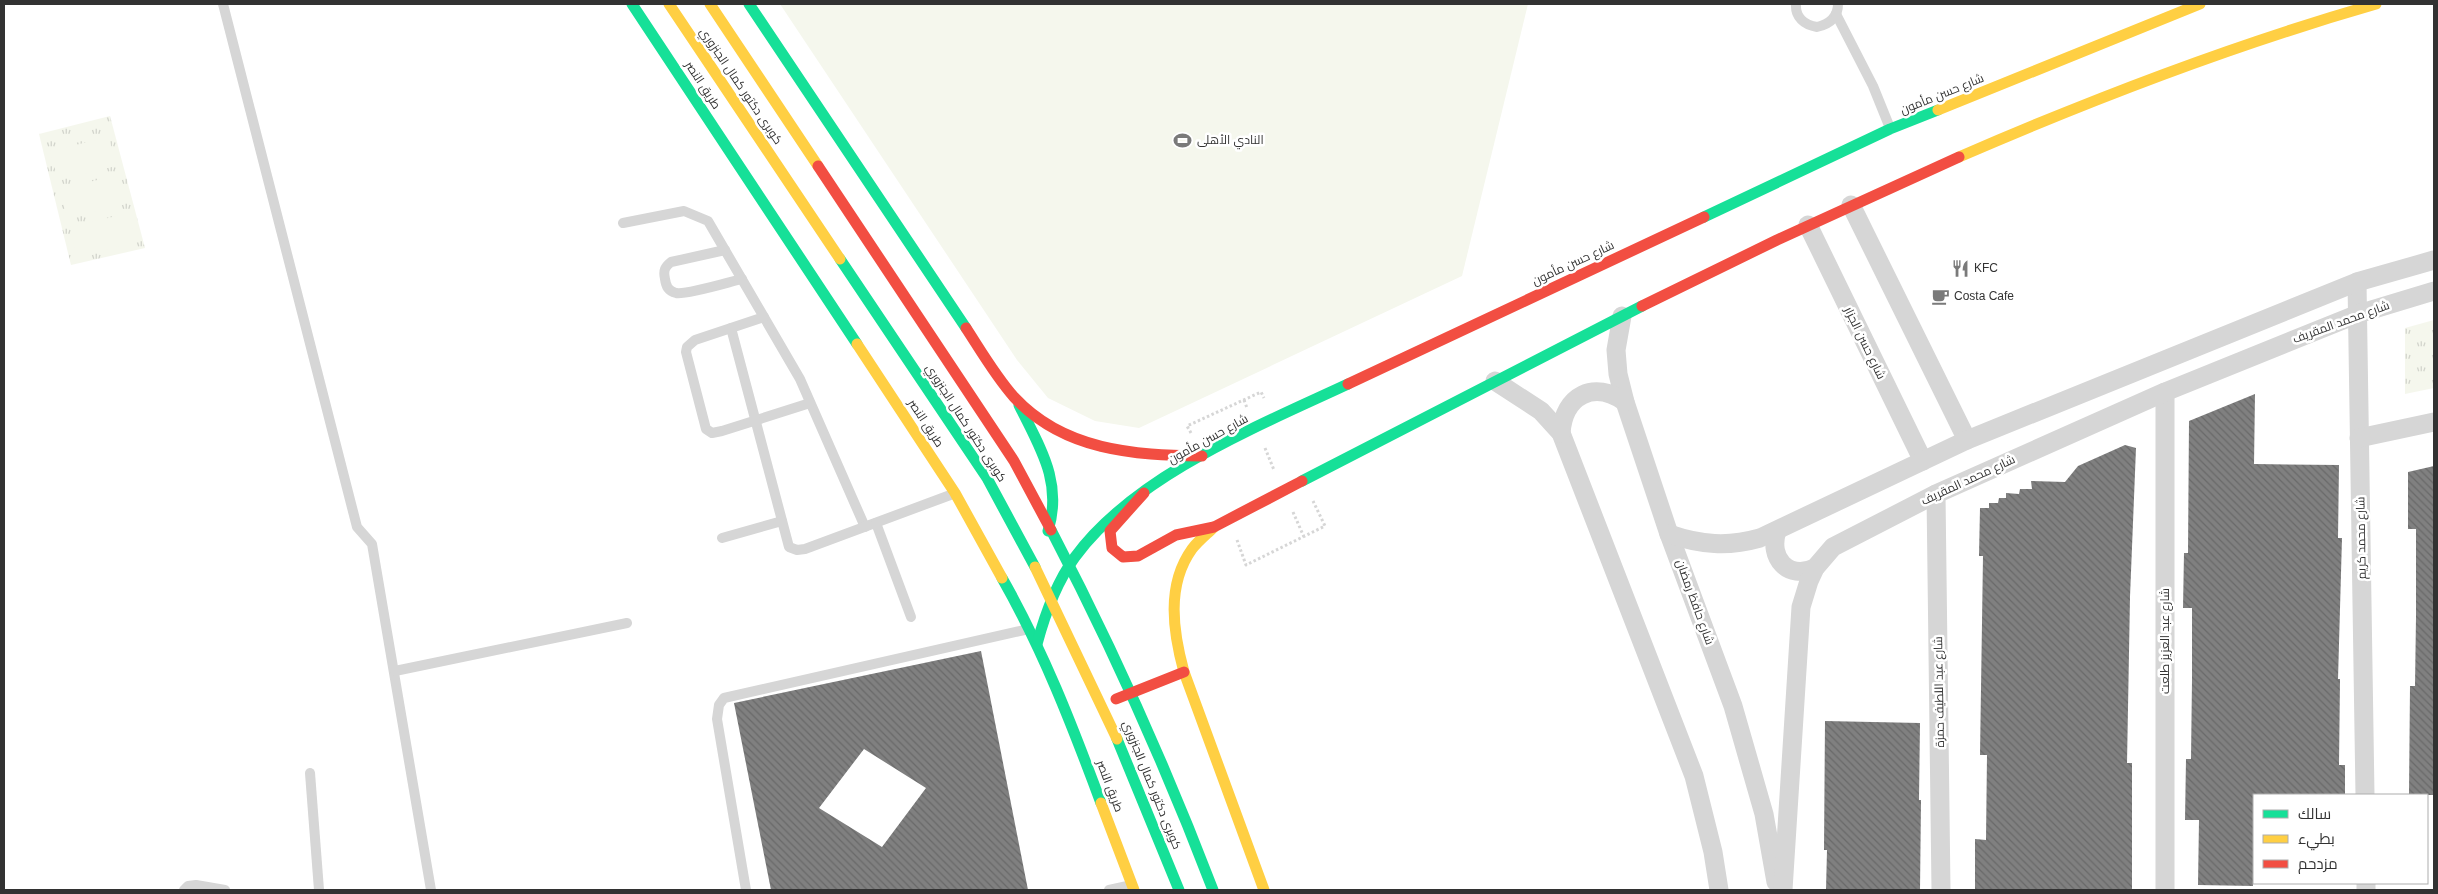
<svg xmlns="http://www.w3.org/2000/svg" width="2438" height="894" font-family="Arial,Cairo,sans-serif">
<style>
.grass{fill:url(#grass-tufts)}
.pitch{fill:#f5f7ed}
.building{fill:url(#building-back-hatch);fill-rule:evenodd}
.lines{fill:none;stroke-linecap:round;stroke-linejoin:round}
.path{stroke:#d6d6d6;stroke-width:3;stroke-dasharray:2.5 2.5;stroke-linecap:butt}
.lane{stroke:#d6d6d6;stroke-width:10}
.street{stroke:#d6d6d6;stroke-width:19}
.fast{stroke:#16e098;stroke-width:11}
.slow{stroke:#ffcf43;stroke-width:11}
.jam{stroke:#f24e42;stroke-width:11}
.labels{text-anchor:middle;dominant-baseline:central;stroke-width:5;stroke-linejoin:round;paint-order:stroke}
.street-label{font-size:12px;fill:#323232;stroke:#fff}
.poi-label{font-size:12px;fill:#323232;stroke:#fff;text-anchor:start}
</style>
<defs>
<pattern id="grass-tufts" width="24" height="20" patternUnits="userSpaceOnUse" patternTransform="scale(1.25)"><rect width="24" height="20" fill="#f5f7ed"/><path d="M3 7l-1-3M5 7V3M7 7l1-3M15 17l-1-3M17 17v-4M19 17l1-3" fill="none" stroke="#d2d4cc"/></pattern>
<pattern id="building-back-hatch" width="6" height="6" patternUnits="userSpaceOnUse" patternTransform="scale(1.25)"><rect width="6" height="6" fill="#808080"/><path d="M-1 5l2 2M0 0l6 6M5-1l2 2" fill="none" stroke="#696969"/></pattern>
</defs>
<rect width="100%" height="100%" fill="#fff"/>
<!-- grass -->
<g class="grass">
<polygon points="110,116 145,248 71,265 39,134"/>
<polygon points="2434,320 2434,388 2405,394 2405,328"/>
</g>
<!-- pitch -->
<g class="pitch">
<polygon points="780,4 1528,4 1462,276 1139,428 1095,421 1048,398 1017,360"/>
<polygon points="109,137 116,166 58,180 50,151"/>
<polygon points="118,175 125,204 67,218 60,189"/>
<polygon points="129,213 135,242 77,257 70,227"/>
</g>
<!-- building -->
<g class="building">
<polygon points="2255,394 2254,464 2339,465 2338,538 2342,538 2338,679 2340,679 2339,765 2345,765 2345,795 2254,795 2253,886 2198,885 2199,820 2185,820 2186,759 2191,759 2192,680 2192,608 2183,608 2184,553 2188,553 2189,421"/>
<polygon points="2125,445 2136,448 2130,597 2127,763 2132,763 2132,890 1975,890 1975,839 1986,840 1987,755 1980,755 1983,556 1979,556 1980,508 1989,508 1989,503 1998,503 1999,498 2006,498 2006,493 2019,494 2020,489 2032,489 2031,481 2065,482 2078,466"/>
<polygon points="2434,466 2434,795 2409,795 2410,686 2415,686 2416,617 2416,529 2408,529 2408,472"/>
<path d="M981,651l47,239h-257l-37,-187zM864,749l62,39 -44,59 -63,-39z"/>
<polygon points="1825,721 1920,723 1919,800 1921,800 1920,890 1826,890 1827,850 1824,850"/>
</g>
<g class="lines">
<!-- path -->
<g class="path">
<polyline points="1244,400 1247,408"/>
<polyline points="1191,433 1187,426 1261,392 1264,398"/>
<polyline points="1265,448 1274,470"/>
<polyline points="1293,512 1304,537"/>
<polyline points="1237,540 1246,565 1325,526 1313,501"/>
</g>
<!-- lane -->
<g class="lane">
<polyline points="223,4 357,527 372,544 431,890"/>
<path d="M1796,4c-1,13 8,21 21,23 13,-3 21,-10 21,-23"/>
<polyline points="1836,14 1873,86 1890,128"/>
<polyline points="623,223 684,211 708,221 800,379 865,527"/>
<path d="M725,250l-54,12c-6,5 -8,8 -6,17 1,7 3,12 11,14 11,2 53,-11 66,-14"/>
<polyline points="764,317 695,340 687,347 686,352 706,429 712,433 722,431 810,403"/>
<polyline points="731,328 789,547 797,550 805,549 953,494"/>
<polyline points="876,523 911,617"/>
<polyline points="722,538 782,521"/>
<polyline points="395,671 627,623"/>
<polyline points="310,773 319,890"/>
<polyline points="184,890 188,886 196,885 225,890"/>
<polyline points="746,890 717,719 719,705 724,698 1029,629"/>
<polyline points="1109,890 1132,885"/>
</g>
<!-- street -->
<g class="street">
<polyline points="1851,205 1967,440"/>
<polyline points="1808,225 1923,461"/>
<polyline points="2357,282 2365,795"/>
<polyline points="1622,316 1616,350 1618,374 1625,402 1669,534 1733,706 1764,814 1776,882"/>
<polyline points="1495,381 1541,411 1561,433 1694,776 1713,852 1719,890"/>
<polyline points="2165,392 2165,890"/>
<path d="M1561,433c3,-38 33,-53 64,-31"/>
<polyline points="2359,438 2434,422"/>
<polyline points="1936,494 1941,890"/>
<path d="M1777,531c-9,27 11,49 38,37"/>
<path d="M1669,534c32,11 59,13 91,4l207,-98 390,-158 77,-22"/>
<polyline points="2366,883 2366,890"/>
<polyline points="1783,890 1801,607 1809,581 1815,568 1833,547 1936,494 2165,392 2358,314 2434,291"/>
</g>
<!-- fast -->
<g class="fast">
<polyline points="632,4 857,344"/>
<polyline points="749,4 966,328"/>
<polyline points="1704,217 1890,129 1938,110"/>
<polyline points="840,259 987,478 1035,567"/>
<path d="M1019,405c21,43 44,77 29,126"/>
<polyline points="1302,481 1642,306"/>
<path d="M1051,530c61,117 115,237 162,360"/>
<path d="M1002,578c41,72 70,147 99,225"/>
<path d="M1037,644c8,-30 19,-61 38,-87 59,-81 183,-131 273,-173"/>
<polyline points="1117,739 1179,890"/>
</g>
<!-- slow -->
<g class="slow">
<polyline points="669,4 840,259"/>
<polyline points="710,4 818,166"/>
<polyline points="1938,110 2200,4"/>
<path d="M1959,157c136,-59 274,-112 417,-153"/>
<polyline points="857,344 955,493 1002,578"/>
<path d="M1214,527c-7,7 -16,14 -22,22 -26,36 -19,83 -8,123l80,218"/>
<polyline points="1035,567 1117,739"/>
<polyline points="1101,803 1134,890"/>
</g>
<!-- jam -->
<g class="jam">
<polyline points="818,166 1014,461 1051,530"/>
<polyline points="1642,306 1777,240 1959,157"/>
<path d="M966,328c15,23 30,49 48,69 50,54 120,58 188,59"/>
<polyline points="1348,384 1704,217"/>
<polyline points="1144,493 1110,531 1112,548 1123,557 1138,556 1176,535 1214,527 1302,481"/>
<polyline points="1116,699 1184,672"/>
</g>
</g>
<!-- icons -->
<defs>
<symbol id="stadium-bare" viewBox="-9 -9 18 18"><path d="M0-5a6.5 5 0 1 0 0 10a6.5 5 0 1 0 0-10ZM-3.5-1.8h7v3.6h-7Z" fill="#7a7a7a" stroke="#fff" stroke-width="2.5" paint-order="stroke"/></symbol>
<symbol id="restaurant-bare" viewBox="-9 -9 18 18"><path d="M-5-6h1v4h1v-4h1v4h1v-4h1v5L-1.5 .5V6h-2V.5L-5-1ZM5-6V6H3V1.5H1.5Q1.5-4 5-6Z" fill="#7a7a7a" stroke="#fff" stroke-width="2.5" paint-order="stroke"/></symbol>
<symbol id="cafe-bare" viewBox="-9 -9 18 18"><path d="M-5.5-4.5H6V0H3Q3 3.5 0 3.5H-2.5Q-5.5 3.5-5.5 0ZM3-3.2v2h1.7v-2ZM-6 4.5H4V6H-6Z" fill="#7a7a7a" stroke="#fff" stroke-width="2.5" paint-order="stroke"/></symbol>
</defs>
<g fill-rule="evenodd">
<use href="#stadium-bare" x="1170" y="128" width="25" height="25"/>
<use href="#restaurant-bare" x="1948" y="256" width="25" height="25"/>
<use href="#cafe-bare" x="1928" y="284" width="25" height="25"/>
</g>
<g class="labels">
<!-- street labels -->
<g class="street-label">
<text transform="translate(703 85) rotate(57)">طريق النصر</text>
<text transform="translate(741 86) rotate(56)">كوبرى دكتور كمال الجنزوري</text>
<text transform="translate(1942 94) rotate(-22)">شارع حسن مأمون</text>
<text transform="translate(1573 263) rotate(-25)">شارع حسن مأمون</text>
<text transform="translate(2341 322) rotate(-20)">شارع محمد المقريف</text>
<text transform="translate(1865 343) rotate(64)">شارع حسن الجزار</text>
<text transform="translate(926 423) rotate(57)">طريق النصر</text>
<text transform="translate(966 423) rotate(57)">كوبرى دكتور كمال الجنزوري</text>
<text transform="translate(1208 439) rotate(-29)">شارع حسن مأمون</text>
<text transform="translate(1968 480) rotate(-25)">شارع محمد المقريف</text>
<text transform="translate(2361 538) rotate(-91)">شارع محمد كريم</text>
<text transform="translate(1695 602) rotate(70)">شارع حافظ رمضان</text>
<text transform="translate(2165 641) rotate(-90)">شارع عبد العزيز طلعت</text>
<text transform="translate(1939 692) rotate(-91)">شارع عبد اللطيف حمزة</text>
<text transform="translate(1152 785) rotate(68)">كوبرى دكتور كمال الجنزوري</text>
<text transform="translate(1110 786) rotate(69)">طريق النصر</text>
</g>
<!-- poi labels -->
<g class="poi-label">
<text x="1197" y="140">النادي الأهلى</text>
<text x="1974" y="268">KFC</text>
<text x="1954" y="296">Costa Cafe</text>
</g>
</g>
<!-- border -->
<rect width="2438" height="894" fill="none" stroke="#323232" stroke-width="10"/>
<!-- legend -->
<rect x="2253" y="794" width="175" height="90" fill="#ffffff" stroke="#adadad"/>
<rect x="2263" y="810" width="25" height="8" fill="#16e098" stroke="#adadad"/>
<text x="2298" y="819" font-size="15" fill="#323232">سالك</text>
<rect x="2263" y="835" width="25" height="8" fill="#ffcf43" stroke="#adadad"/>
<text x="2298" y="844" font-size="15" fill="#323232">بطيء</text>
<rect x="2263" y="860" width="25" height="8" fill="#f24e42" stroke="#adadad"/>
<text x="2298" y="869" font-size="15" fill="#323232">مزدحم</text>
</svg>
